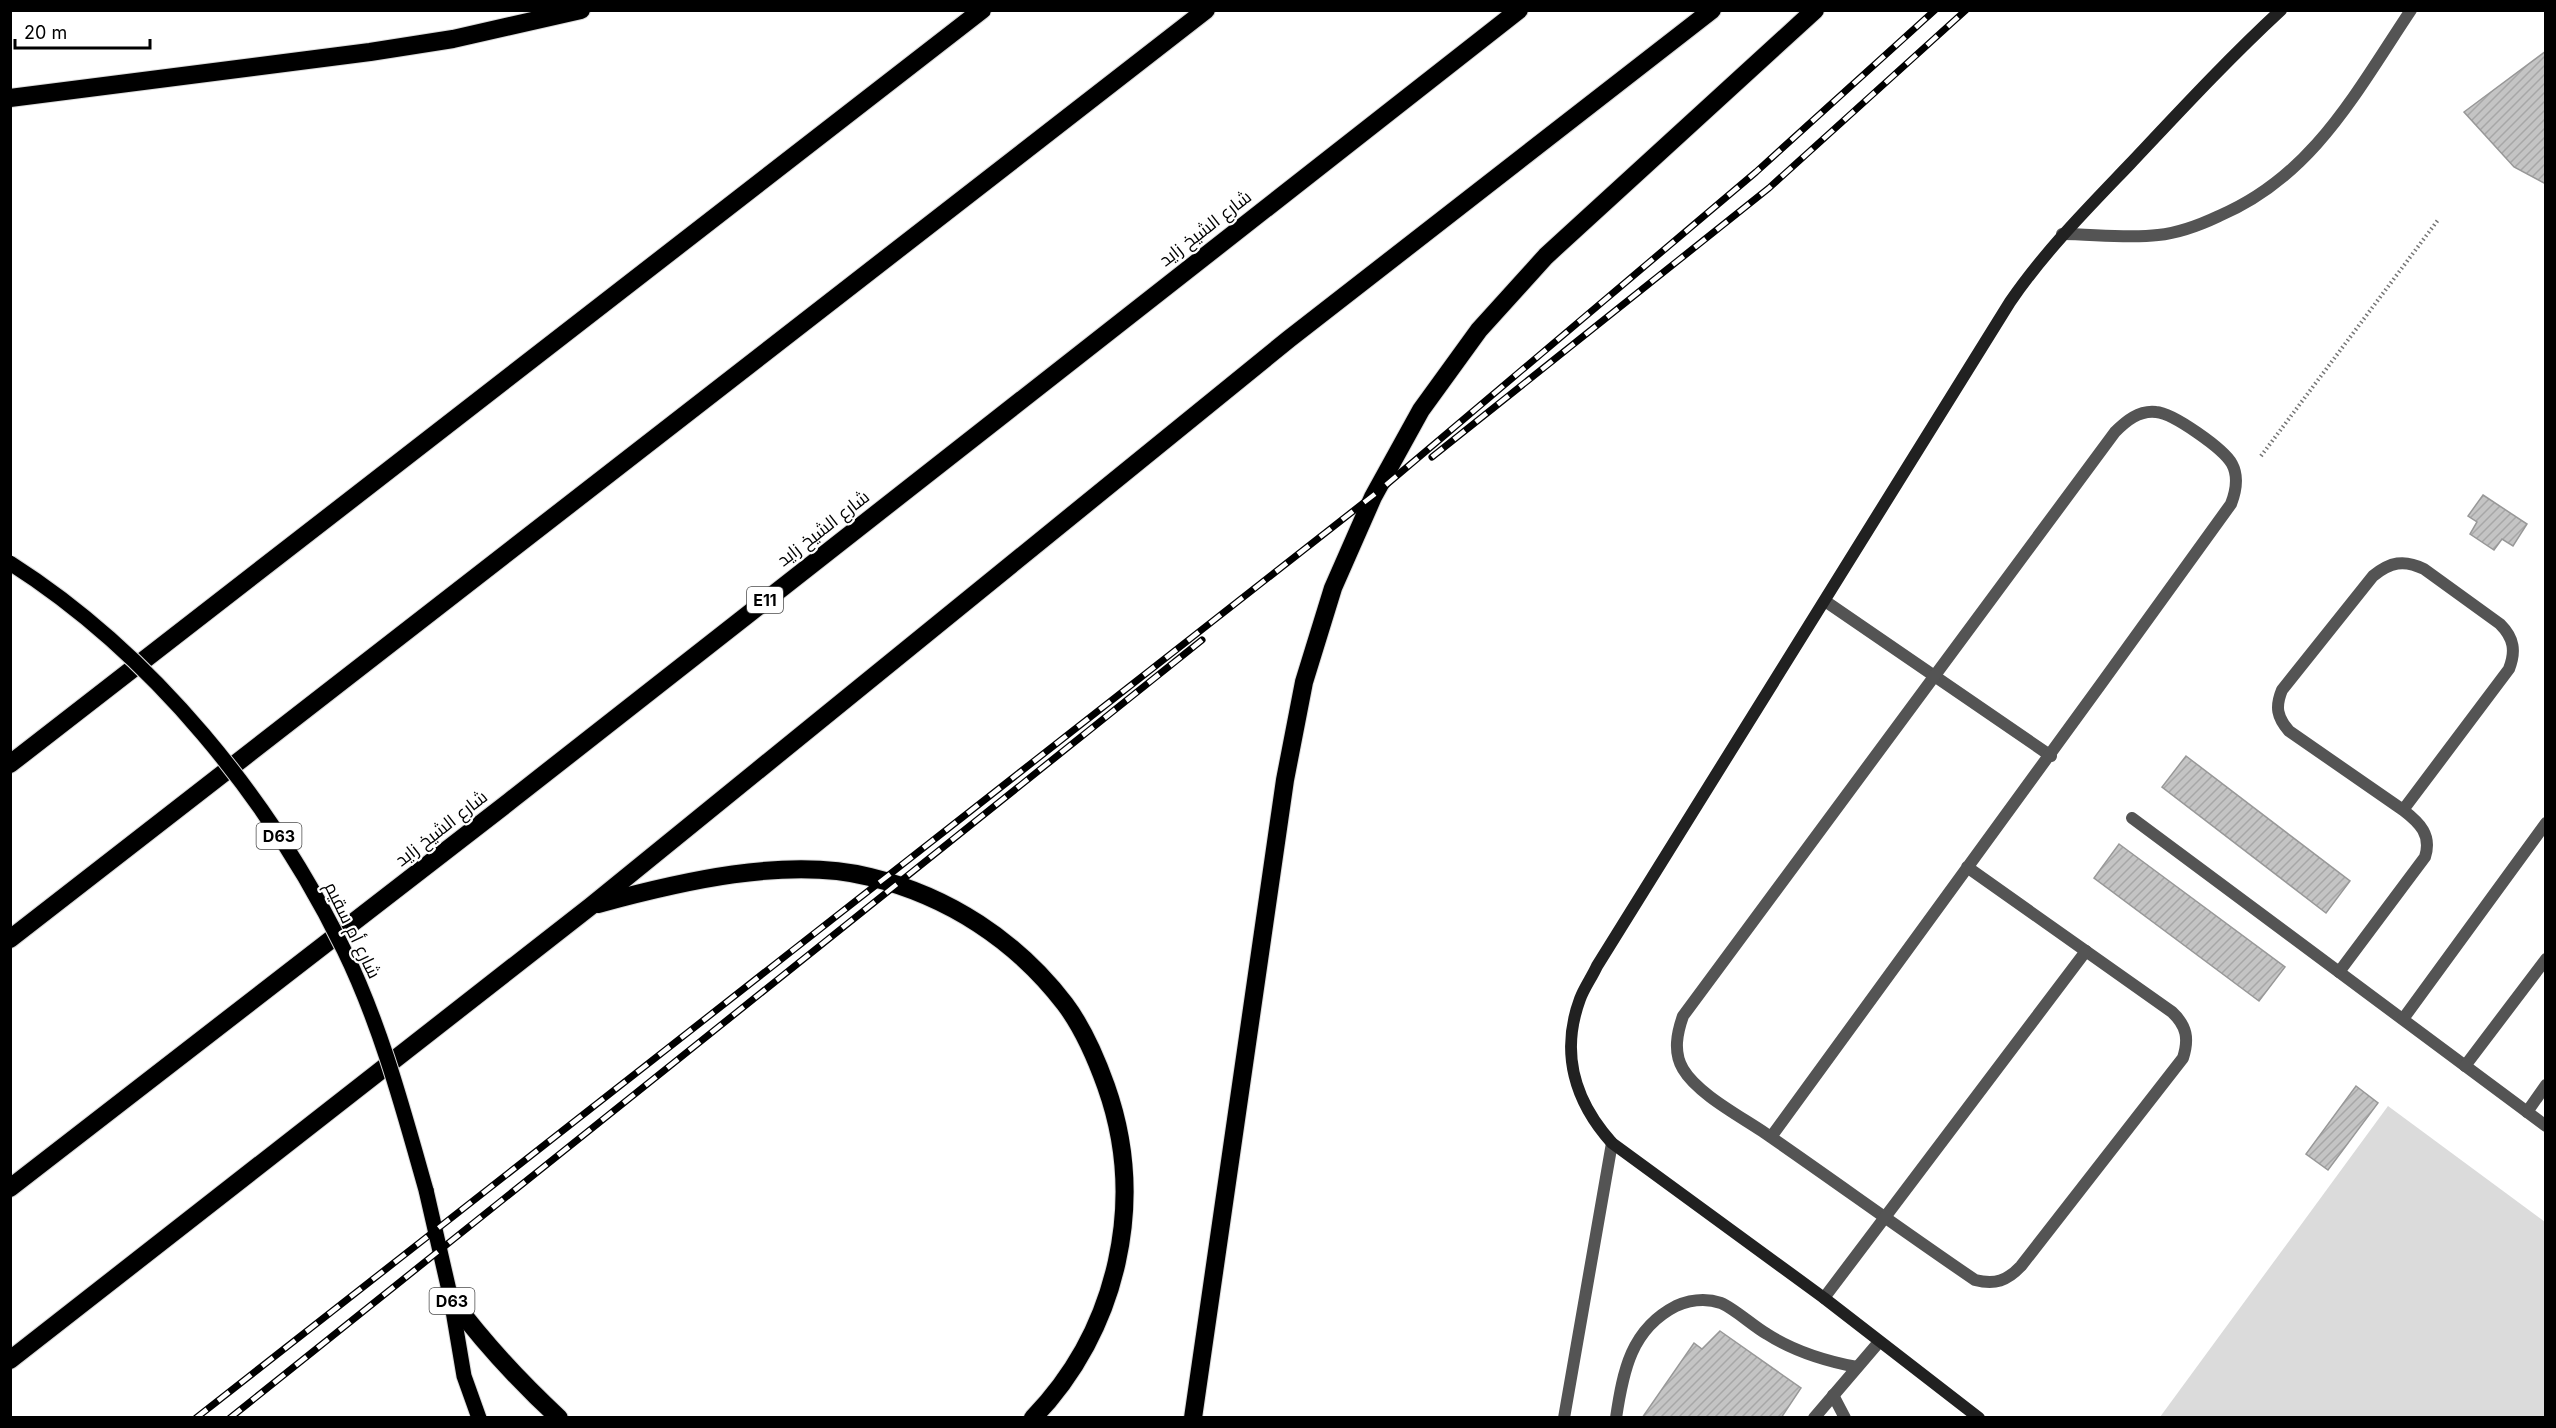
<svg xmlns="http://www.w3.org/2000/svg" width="2556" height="1428" font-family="Inter,Cairo,sans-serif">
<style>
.garden{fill:#dbdbdb}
.building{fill:url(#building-hatch);stroke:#989898;stroke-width:1.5}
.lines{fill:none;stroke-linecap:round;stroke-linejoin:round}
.primary-casing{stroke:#dbdbdb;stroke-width:17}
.highway-casing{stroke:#dbdbdb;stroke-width:20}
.path{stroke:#767676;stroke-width:4;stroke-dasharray:1.5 3;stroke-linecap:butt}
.lane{stroke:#545454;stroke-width:12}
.secondary{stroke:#212121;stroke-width:12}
.primary{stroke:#000;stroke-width:15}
.highway{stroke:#000;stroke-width:18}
.rail-casing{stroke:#000;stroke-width:7}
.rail{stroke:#fff;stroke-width:4.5;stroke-dasharray:14;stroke-linecap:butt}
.primary-bridge-casing{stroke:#dbdbdb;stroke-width:17;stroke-linecap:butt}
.primary-bridge{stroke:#000;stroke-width:15}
.labels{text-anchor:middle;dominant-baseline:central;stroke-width:4.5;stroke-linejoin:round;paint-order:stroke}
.shield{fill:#fff;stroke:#4c4c4c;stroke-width:1.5}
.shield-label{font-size:16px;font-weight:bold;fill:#000}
.street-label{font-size:18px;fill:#000;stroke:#fff}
</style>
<defs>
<pattern id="building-hatch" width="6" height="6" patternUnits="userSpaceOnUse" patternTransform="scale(1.5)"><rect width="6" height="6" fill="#c4c4c4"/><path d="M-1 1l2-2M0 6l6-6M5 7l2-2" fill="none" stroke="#a7a7a7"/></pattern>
</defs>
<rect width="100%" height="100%" fill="#fff"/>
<!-- garden -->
<polygon class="garden" points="2388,1106 2545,1222 2545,1417 2160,1417"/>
<!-- building -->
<g class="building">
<polygon points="2546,51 2546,184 2514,167 2464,112"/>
<polygon points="2483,495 2527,524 2513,546 2502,539 2494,550 2470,534 2477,522 2468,516"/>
<polygon points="2186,756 2350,881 2326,913 2162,787"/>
<polygon points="2119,844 2285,967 2259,1001 2094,878"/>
<polygon points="2356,1086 2378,1103 2328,1170 2306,1154"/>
<polygon points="1720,1331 1801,1388 1781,1418 1642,1418 1694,1343 1702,1349"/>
</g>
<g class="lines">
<defs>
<polyline id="primary" points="426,1190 451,1299 464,1376 479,1418"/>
<g id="highway">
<polyline points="10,98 370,52 453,39 581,10"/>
<polyline points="10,764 982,10"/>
<path d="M598,904c81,-22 189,-48 272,-27 78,19 146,63 195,127 18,24 31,54 41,82 41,115 12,244 -73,332"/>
<polyline points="10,939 1206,10"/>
<polyline points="10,1188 510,801 1519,10"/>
<path d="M451,1299c33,44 68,82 108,119"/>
<polyline points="10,1360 591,906 1289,339 1712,10"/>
<polyline points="1193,1418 1285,780 1304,682 1333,588 1373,497 1421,410 1479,330 1546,256 1815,10"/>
</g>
</defs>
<!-- primary casing -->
<use href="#primary" class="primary-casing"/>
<!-- highway casing -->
<use href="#highway" class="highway-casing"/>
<!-- path -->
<polyline class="path" points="2261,456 2438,220"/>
<!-- lane -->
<g class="lane">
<path d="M2062,234c30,0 66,5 96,1 21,-2 42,-10 61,-19 94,-40 137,-124 192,-206"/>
<polyline points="1825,601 2051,756"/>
<polyline points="2132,818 2546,1126"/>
<path d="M2339,972l86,-115c7,-22 -5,-34 -22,-47l106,-141c7,-18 5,-31 -9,-45l-76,-55c-20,-10 -34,-7 -51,7l-91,114c-7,17 -5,27 7,41l114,79"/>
<polyline points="2403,1019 2546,823"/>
<polyline points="2465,1066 2546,959"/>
<polyline points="2527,1112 2546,1085"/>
<path d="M1771,1137c153,-211 308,-421 460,-633 5,-13 8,-27 1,-40 -8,-15 -59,-51 -76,-52 -17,-2 -30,9 -41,20l-432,584c-6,17 -10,36 0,53 14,24 55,46 79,62 71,49 141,100 213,149 20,5 32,1 46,-14l162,-208c6,-19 4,-32 -11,-46l-205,-145"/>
<polyline points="1824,1298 2086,951"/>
<polyline points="1833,1395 1845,1418"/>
<polyline points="1564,1418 1612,1143"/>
<path d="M1616,1418c7,-47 15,-89 60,-112 14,-6 30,-8 45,-3 14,6 32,23 46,31 28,18 58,27 90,33"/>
<polyline points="1814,1418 1879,1342"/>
</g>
<!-- secondary -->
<path class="secondary" d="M1979,1418l-155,-120 -212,-155c-37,-41 -52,-90 -32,-144 4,-11 12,-22 17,-33l413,-664c35,-51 77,-93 120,-138 49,-52 98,-105 151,-154"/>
<!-- primary -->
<use href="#primary" class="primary"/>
<!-- highway -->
<use href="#highway" class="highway"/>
<defs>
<g id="rail">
<polyline points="1432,457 1769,188 1966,10"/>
<polyline points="196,1418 1380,490 1756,172 1935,10"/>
<polyline points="230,1418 1202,640"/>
</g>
</defs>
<!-- rail casing -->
<use href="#rail" class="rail-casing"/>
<!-- rail -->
<use href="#rail" class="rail"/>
<defs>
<path id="primary-bridge" d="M10,563c143,91 261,237 334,387 37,76 59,159 82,240"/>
</defs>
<!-- primary-bridge casing -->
<use href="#primary-bridge" class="primary-bridge-casing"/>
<!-- primary-bridge -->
<use href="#primary-bridge" class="primary-bridge"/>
</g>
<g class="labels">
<!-- shield labels -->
<g class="shield">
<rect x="747" y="587" width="36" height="26" rx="4.5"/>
<rect x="256.5" y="823" width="45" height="26" rx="4.5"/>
<rect x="429.5" y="1288" width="45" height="26" rx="4.5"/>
</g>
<g class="shield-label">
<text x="765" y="600">E11</text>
<text x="279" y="836">D63</text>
<text x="452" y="1301">D63</text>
</g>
<!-- street labels -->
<g class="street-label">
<text transform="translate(1205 228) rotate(-38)">شارع الشيخ زايد</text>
<text transform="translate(823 528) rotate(-38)">شارع الشيخ زايد</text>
<text transform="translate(441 828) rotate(-38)">شارع الشيخ زايد</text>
<text transform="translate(353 930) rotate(64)">شارع أم سقيم</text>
</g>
</g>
<!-- border -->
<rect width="2556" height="1428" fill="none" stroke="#000000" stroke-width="24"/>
<!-- scale -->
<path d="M15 39v9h135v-9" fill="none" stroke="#000000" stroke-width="3"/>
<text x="24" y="39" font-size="18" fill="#000000" stroke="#ffffff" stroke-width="4.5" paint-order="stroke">20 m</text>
</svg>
